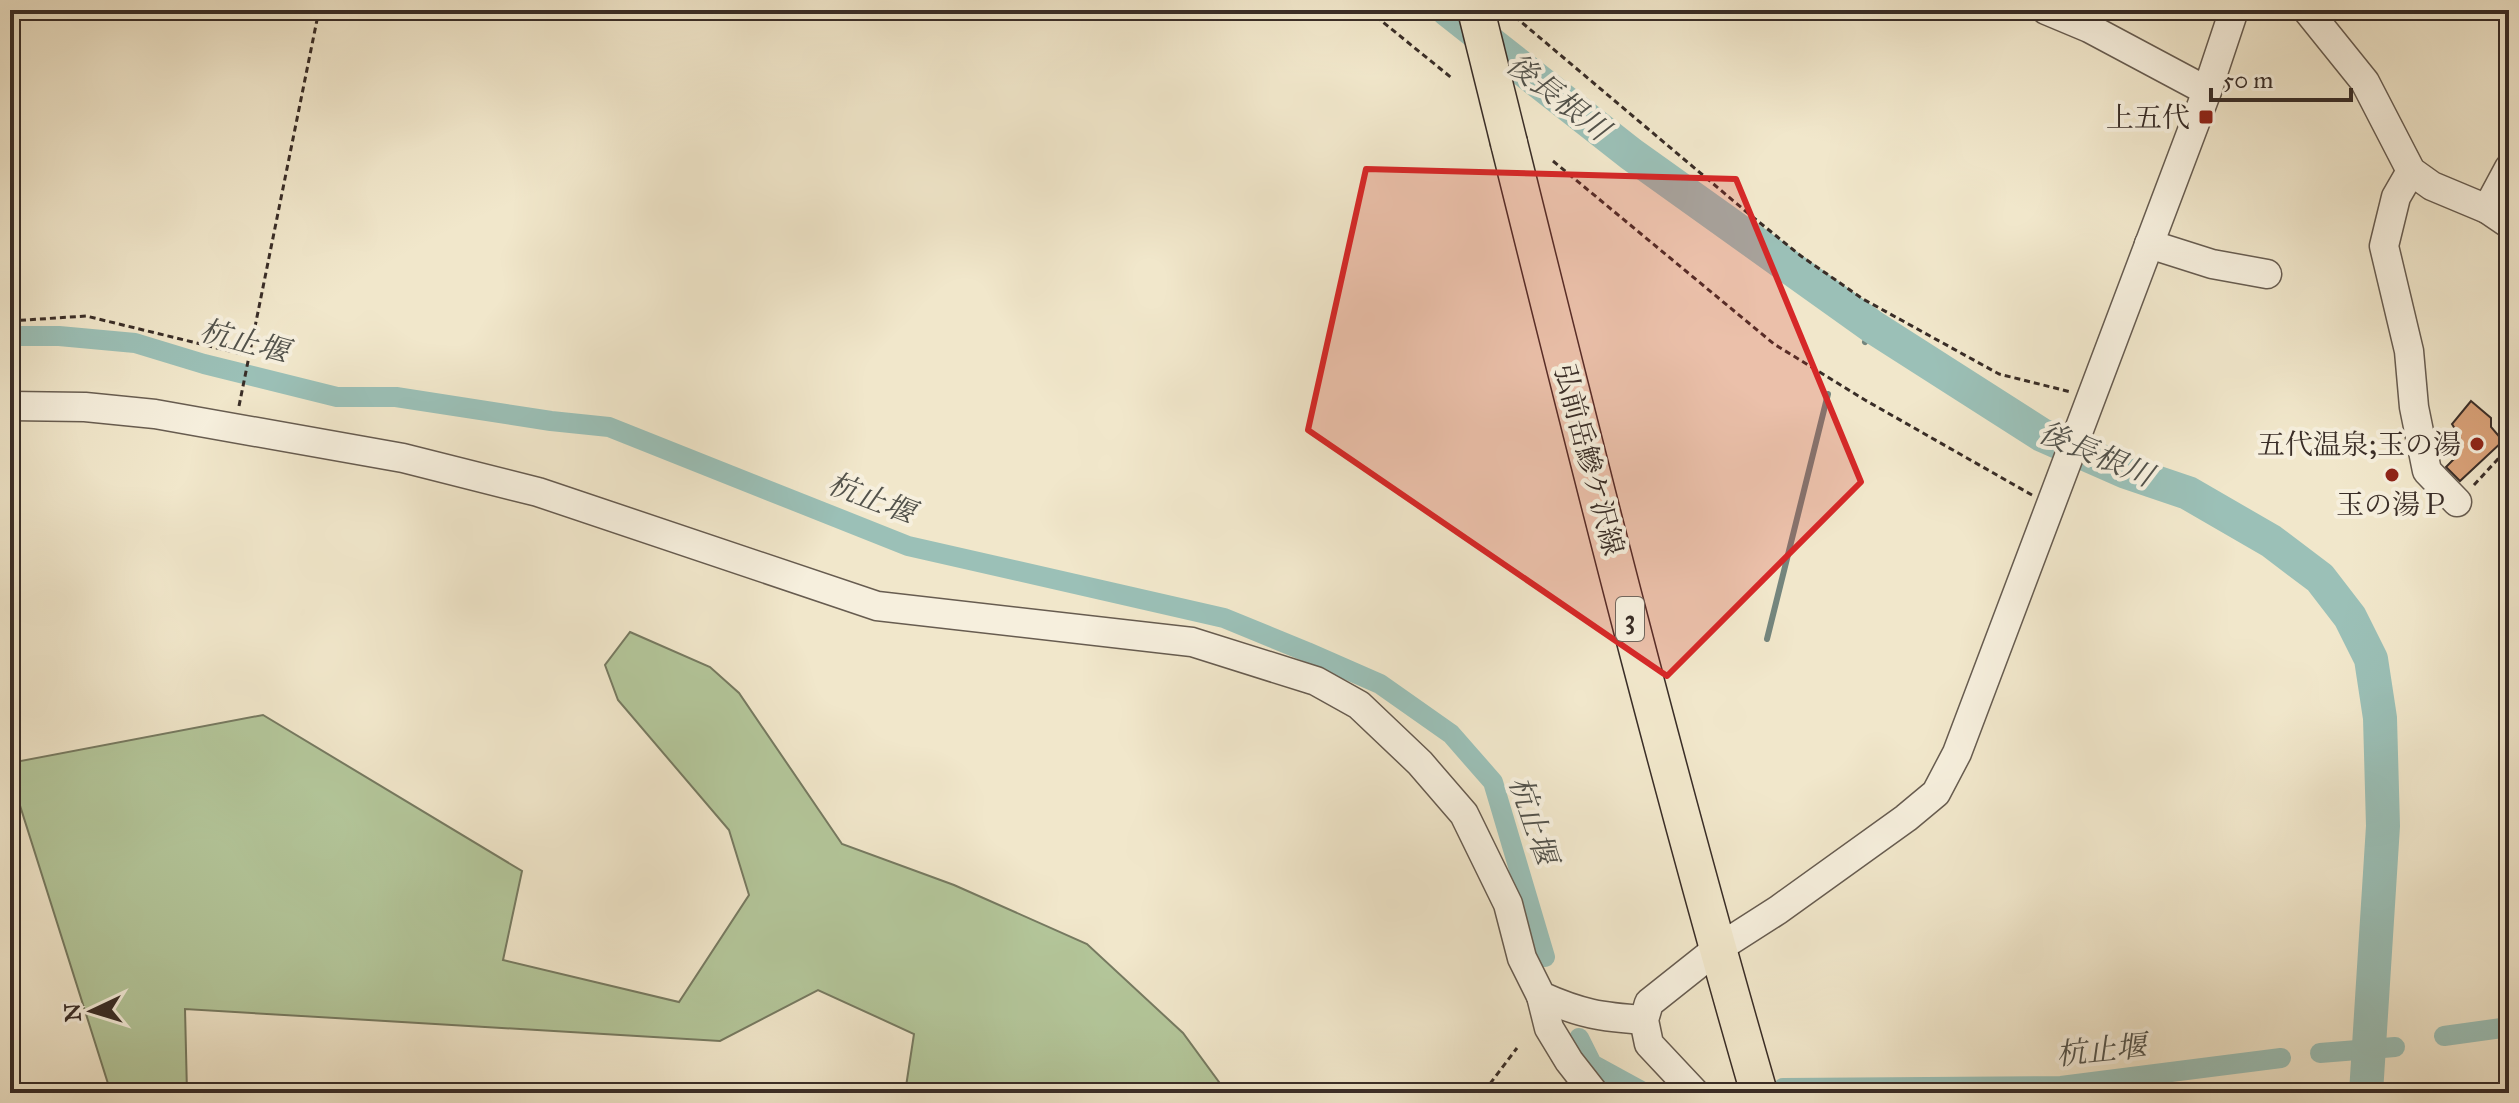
<svg xmlns="http://www.w3.org/2000/svg" width="2519" height="1103" font-family="'IM FELL Great Primer','Noto Serif JP',serif">
<style>
.green{fill:#b4c79b;stroke:#767a61;stroke-width:2}
.lines{fill:none;stroke-linecap:round;stroke-linejoin:round}
.stream{stroke:#74857d;stroke-width:6}
.canal{stroke:#9bc0b7;stroke-width:20}
.river{stroke:#9bc0b7;stroke-width:34}
.building{fill:#daa279;stroke:#392d27;stroke-width:2}
.minor-casing{stroke:#675c50;stroke-width:31}
.major-casing{stroke:#392d27;stroke-width:39}
.path{stroke:#392d27;stroke-width:3;stroke-dasharray:6 4;stroke-linecap:butt}
.minor{stroke:#f6efdd;stroke-width:28}
.major{stroke:#f1e7cb;stroke-width:36}
.major-bridge-casing{stroke:#392d27;stroke-width:39;stroke-linecap:butt}
.major-bridge{stroke:#f1e7cb;stroke-width:36}
.marked{fill:#d62828;fill-opacity:0.2;stroke:#d62828;stroke-width:6;stroke-linejoin:round}
.poi-dot{fill:#8f2418;stroke:#f6efdd;stroke-width:3}
.labels{text-anchor:middle;dominant-baseline:central;stroke-width:8;stroke-linejoin:round;paint-order:stroke}
.shield{fill:#f6efdd;stroke:#72675e;stroke-width:2}
.shield-label{font-size:26px;font-weight:bold;fill:#392d27}
.poi-label{font-size:28px;fill:#392d27;stroke:#f6efdd;text-anchor:end}
.street-label{font-size:28px;fill:#392d27;stroke:#f6efdd}
.water-label{font-size:30px;font-style:italic;fill:#52524b;stroke:#f6efdd}
</style>
<rect width="100%" height="100%" fill="#f1e7cb"/>
<filter id="stains"><feTurbulence type="fractalNoise" baseFrequency=".0025" numOctaves="4"/><feColorMatrix values="0 0 0 0 .2 0 0 0 0 .09 0 0 0 0 .02 0 0 0 .5 -.17"/></filter>
<radialGradient id="worn" r=".72"><stop offset=".6" stop-color="#630" stop-opacity="0"/><stop offset="1" stop-color="#630" stop-opacity=".3"/></radialGradient>
<!-- green -->
<polygon class="green" points="630,632 710,667 739,693 842,844 954,885 1087,944 1183,1033 1227,1093 905,1093 914,1034 818,990 720,1041 185,1009 187,1093 111,1093 10,774 10,763 263,715 522,871 503,960 679,1002 749,895 729,830 618,700 605,665"/>
<g class="lines">
<!-- stream -->
<g class="stream">
<polyline points="1865,342 1873,327"/>
<polyline points="1767,639 1828,394"/>
</g>
<!-- canal -->
<g class="canal">
<polyline points="10,336 59,336 135,343 204,364 337,397 396,397 551,421 609,427 908,546 1224,618 1307,652 1380,684 1451,734 1493,782 1545,957"/>
<polyline points="2444,1036 2509,1027"/>
<polyline points="1579,1038 1592,1064 1645,1093"/>
<polyline points="2320,1053 2395,1047"/>
<polyline points="1783,1088 2061,1086 2281,1058"/>
</g>
<!-- river -->
<polyline class="river" points="1448,10 1631,154 1873,327 2042,435 2126,472 2188,493 2271,541 2320,578 2350,617 2371,659 2380,718 2383,826 2366,1093"/>
</g>
<!-- building -->
<polygon class="building" points="2471,401 2491,418 2491,427 2503,441 2460,481 2446,467 2457,456 2450,447 2460,437 2452,424"/>
<g class="lines">
<defs>
<g id="minor">
<polyline points="2046,10 2089,28 2207,91"/>
<polyline points="2307,10 2365,82 2411,171 2432,186 2487,209 2509,224"/>
<polyline points="2411,171 2396,197 2384,246 2409,351 2414,407 2427,471 2457,502"/>
<polyline points="2487,209 2509,168"/>
<polyline points="2149,244 2212,264 2267,274"/>
<path d="M10,406l75,1 70,7 248,44 135,34 339,114 315,36 124,39 43,24 61,58 44,51 44,90 14,54 19,38c40,18 60,21 103,24"/>
<polyline points="1541,996 1549,1028 1569,1061 1594,1093"/>
<polyline points="1695,1093 1649,1044 1644,1020 1649,1003 1717,949 1778,910 1906,818 1936,793 1957,753 2207,91 2234,10"/>
</g>
<path id="major" d="M1509,143c79,318 159,636 250,950"/>
</defs>
<!-- minor casing -->
<use href="#minor" class="minor-casing"/>
<!-- major casing -->
<use href="#major" class="major-casing"/>
<!-- path -->
<g class="path">
<polyline points="1368,10 1453,79"/>
<polyline points="1507,10 1749,214 1801,256 1863,299 1999,374 2071,392"/>
<polyline points="1553,161 1774,344 1865,400 2032,495"/>
<polyline points="10,321 86,316 250,356"/>
<polyline points="239,406 319,10"/>
<polyline points="2474,485 2509,447"/>
<polyline points="1487,1093 1489,1085 1517,1048"/>
</g>
<!-- minor -->
<use href="#minor" class="minor"/>
<!-- major -->
<use href="#major" class="major"/>
<defs>
<polyline id="major-bridge" points="1476,10 1509,143"/>
</defs>
<!-- major-bridge casing -->
<use href="#major-bridge" class="major-bridge-casing"/>
<!-- major-bridge -->
<use href="#major-bridge" class="major-bridge"/>
</g>
<!-- marked area -->
<path class="marked" d="M1366,169l370,10 125,303 -194,194 -359,-246z"/>
<!-- markers -->
<g class="poi-dot">
<rect x="2198" y="109" width="16" height="16" rx="4"/>
<circle cx="2477" cy="444" r="8"/>
<circle cx="2392" cy="475" r="8"/>
</g>
<g class="labels">
<!-- shield labels -->
<rect class="shield" x="1616" y="597" width="28" height="44" rx="6"/>
<g class="shield-label">
<text x="1630" y="619">3</text>
</g>
<!-- poi labels -->
<g class="poi-label">
<text x="2190" y="117">上五代</text>
<text x="2461" y="444">五代温泉;玉の湯</text>
<text x="2392" y="504" text-anchor="middle">玉の湯Ｐ</text>
</g>
<!-- street labels -->
<g class="street-label">
<text transform="translate(1589 460) rotate(75)">弘前岳鰺ケ沢線</text>
</g>
<!-- water labels -->
<g class="water-label">
<text transform="translate(1558 97) rotate(38)">後長根川</text>
<text transform="translate(244 341) rotate(15)">杭止堰</text>
<text transform="translate(2096 454) rotate(23)">後長根川</text>
<text transform="translate(871 498) rotate(21)">杭止堰</text>
<text transform="translate(1533 820) rotate(71)">杭止堰</text>
<text transform="translate(2101 1050) rotate(-6)">杭止堰</text>
</g>
</g>
<!-- margin -->
<rect width="2519" height="1103" fill="none" stroke="#f1e7cb" stroke-width="40"/>
<rect x="12" y="12" width="2495" height="1079" fill="none" stroke="#392d27" stroke-width="4"/>
<rect x="20" y="20" width="2479" height="1063" fill="none" stroke="#392d27" stroke-width="2"/>
<!-- north arrow -->
<g transform="translate(92 1011) rotate(266)" stroke="#f6efdd" stroke-width="6" paint-order="stroke">
<path d="M0-6L14 30L0 20L-14 30Z" fill="#392d27"/>
<text y="-12" font-size="22" font-weight="bold" text-anchor="middle" fill="#392d27">N</text>
</g>
<!-- scale -->
<path d="M2211 88v12h140v-12" fill="none" stroke="#392d27" stroke-width="4"/>
<text x="2223" y="88" font-size="24" fill="#392d27" stroke="#f6efdd" stroke-width="6" paint-order="stroke">50 m</text>
<rect width="100%" height="100%" filter="url(#stains)"/>
<rect width="100%" height="100%" fill="url(#worn)"/>
</svg>
